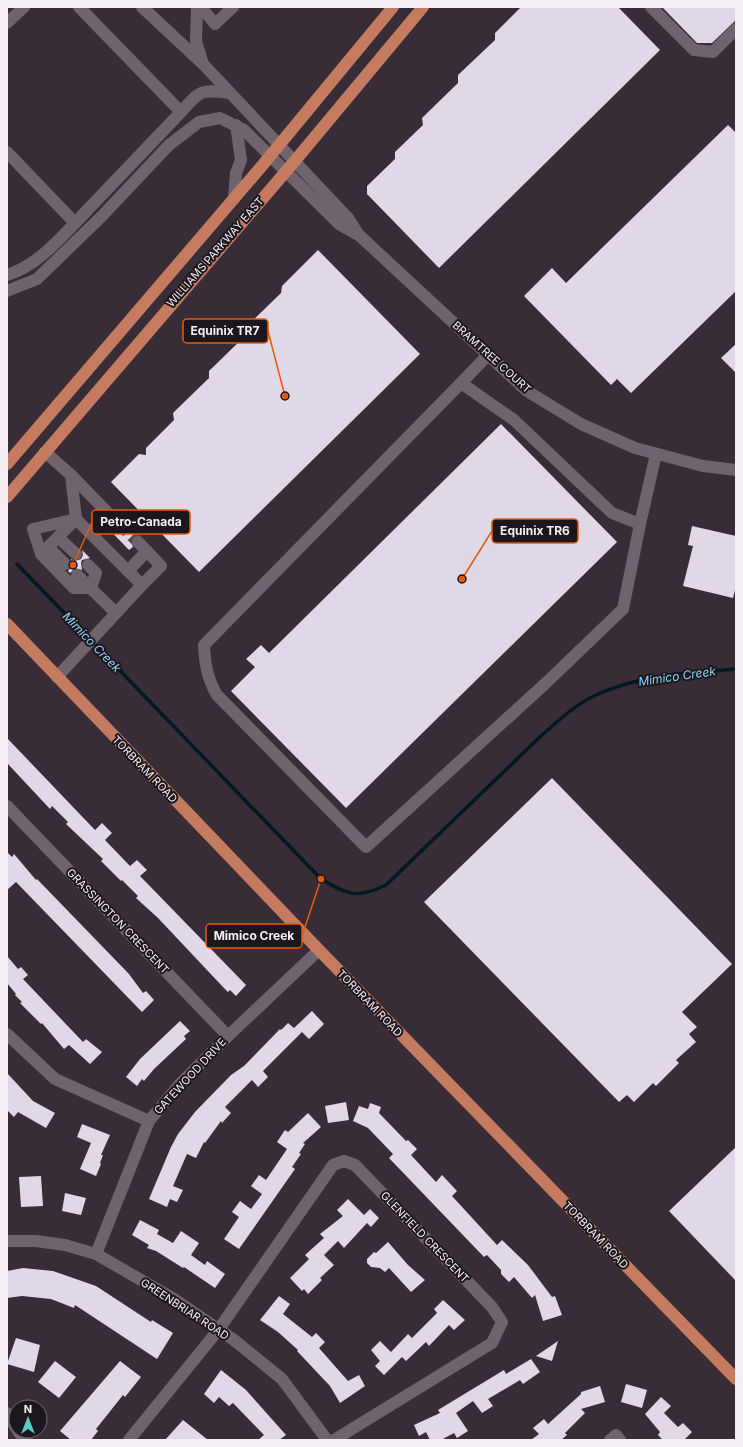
<svg xmlns="http://www.w3.org/2000/svg" width="743" height="1447" font-family="Inter,sans-serif">
<style>
.lines{fill:none;stroke-linecap:round;stroke-linejoin:round}
.stream{stroke:#021822;stroke-width:3.5}
.building{fill:#e0d8e7}
.minor-tunnel{stroke:#544a54;stroke-width:12;stroke-dasharray:12 6;stroke-linecap:butt}
.minor{stroke:#6f646e;stroke-width:12}
.major{stroke:#c47b5f;stroke-width:12}
.labels{text-anchor:middle;dominant-baseline:central;stroke-width:4;stroke-linejoin:round;paint-order:stroke}
.street-label{font-size:11px;fill:#f5eff5;stroke:#1c171c}
.water-label{font-size:12px;font-style:italic;fill:#8bd5f7;stroke:#1c171c}
.leader{fill:none;stroke:#e8590c;stroke-width:1.5}
.callout-dot{fill:#e8590c;stroke:#1c171c;stroke-width:1.5}
.callout{fill:#1c171c;stroke:#e8590c;stroke-width:1.5}
.callout-label{font-size:12px;text-anchor:middle;font-weight:bold;fill:#f5eff5}
</style>
<rect width="100%" height="100%" fill="#382d37"/>
<g class="lines">
<!-- stream -->
<path class="stream" d="M17,564l304,315c27,16 36,20 65,6l156,-150c17,-15 34,-31 54,-40 44,-20 92,-22 140,-26"/>
</g>
<!-- building -->
<g class="building">
<polygon points="521,7 618,7 660,50 439,268 367,194 367,186 395,159 395,152 423,125 422,118 458,83 458,75 495,40 495,33"/>
<polygon points="662,7 736,7 736,20 712,43 697,43"/>
<polygon points="728,125 736,133 736,291 631,393 617,379 611,385 524,296 552,268 566,283"/>
<polygon points="318,250 420,354 199,572 111,482 139,454 146,455 146,448 174,420 173,413 209,378 209,371 246,335 245,328 281,293 282,286"/>
<polygon points="736,344 736,373 721,358"/>
<polygon points="501,424 617,542 346,808 231,691 255,667 246,659 261,645 269,653"/>
<polygon points="113,510 138,535 131,540 133,547 129,550 98,518 100,516 104,518 111,517"/>
<polygon points="692,526 736,536 736,586 733,598 683,586 693,546 688,545"/>
<polygon points="82,550 90,558 82,560 81,563 82,570 75,568 70,573 68,571 72,566 71,559 75,561 81,559 83,555"/>
<polygon points="7,738 95,830 102,823 112,833 105,840 130,866 137,860 147,870 140,876 246,985 236,996 230,990 228,992 223,987 158,918 136,898 138,896 122,880 121,881 101,861 103,859 66,824 68,822 52,806 50,809 7,763"/>
<polygon points="552,778 732,964 682,1012 697,1027 689,1034 696,1042 676,1060 679,1063 656,1086 653,1083 634,1102 627,1095 619,1102 424,902"/>
<polygon points="7,852 12,857 14,854 36,880 37,879 129,974 143,993 146,991 154,1000 142,1012 16,882 7,890"/>
<polygon points="7,956 18,969 21,967 28,975 23,979 83,1042 86,1039 102,1052 90,1064 69,1045 64,1049 42,1023 41,1024 20,1003 22,1002 15,995 16,994 7,983"/>
<polygon points="312,1011 324,1024 309,1039 302,1032 263,1071 268,1077 258,1087 252,1080 225,1107 231,1113 222,1123 221,1121 205,1143 204,1142 196,1158 187,1154 173,1186 183,1190 177,1202 170,1199 167,1207 149,1199 171,1147 178,1134 195,1112 231,1075 244,1066 280,1029 281,1030 288,1023 294,1028"/>
<polygon points="180,1021 190,1031 184,1036 186,1039 154,1069 144,1081 142,1079 137,1086 126,1077 140,1059"/>
<polygon points="7,1073 33,1101 55,1113 46,1128 18,1112 14,1117 7,1110"/>
<polygon points="346,1102 349,1120 328,1123 325,1106"/>
<polygon points="370,1103 381,1107 379,1113 406,1141 408,1140 417,1149 411,1155 436,1182 442,1175 457,1191 452,1196 497,1245 502,1240 528,1265 552,1297 555,1296 562,1315 543,1321 535,1295 532,1298 514,1277 509,1282 501,1274 501,1270 487,1255 484,1257 389,1158 393,1154 368,1128 353,1121 359,1106 368,1109"/>
<polygon points="308,1113 321,1127 303,1143 305,1144 299,1153 301,1154 292,1167 295,1169 239,1249 224,1239 239,1217 232,1212 240,1201 251,1209 262,1194 251,1186 259,1175 266,1180 287,1149 277,1142 285,1130 288,1132"/>
<polygon points="82,1124 110,1135 101,1155 103,1155 100,1163 101,1164 96,1176 80,1169 91,1143 77,1137"/>
<polygon points="736,1147 736,1281 669,1211"/>
<polygon points="41,1176 43,1206 21,1207 19,1177"/>
<polygon points="65,1193 86,1198 81,1215 62,1211"/>
<polygon points="348,1199 364,1215 370,1209 379,1218 371,1227 367,1223 344,1248 338,1241 324,1255 334,1265 320,1278 322,1280 308,1294 304,1289 302,1291 290,1278 309,1259 305,1255 324,1238 320,1234 343,1216 337,1210"/>
<polygon points="140,1220 159,1230 157,1234 173,1243 181,1231 199,1243 191,1255 205,1265 207,1261 225,1274 215,1288 184,1267 183,1268 156,1251 147,1248 149,1245 132,1235"/>
<polygon points="388,1242 408,1265 425,1280 411,1292 389,1268 385,1272 380,1268 371,1267 367,1263 367,1259 374,1252 376,1253"/>
<polygon points="23,1268 53,1271 96,1286 151,1322 152,1320 173,1333 157,1359 75,1305 74,1308 51,1299 22,1296 7,1298 7,1271"/>
<polygon points="279,1296 290,1304 283,1314 312,1337 316,1333 325,1342 319,1348 348,1381 359,1375 365,1386 340,1403 330,1386 297,1351 298,1350 278,1332 260,1320"/>
<polygon points="443,1300 465,1320 454,1330 449,1325 429,1346 426,1342 406,1361 402,1357 384,1375 375,1366 380,1361 371,1350 380,1341 391,1352 408,1334 412,1338 437,1313 434,1309"/>
<polygon points="16,1338 40,1345 34,1372 7,1364"/>
<polygon points="558,1341 552,1361 536,1356"/>
<polygon points="531,1359 540,1372 523,1384 520,1380 488,1399 493,1406 482,1413 473,1401 456,1413 468,1431 457,1438 454,1433 441,1440 430,1440 426,1432 419,1436 414,1425 440,1413 438,1410 504,1370 506,1374"/>
<polygon points="55,1361 76,1377 59,1398 38,1382"/>
<polygon points="120,1361 141,1377 125,1397 123,1395 96,1429 98,1431 91,1440 71,1440 60,1431"/>
<polygon points="221,1370 246,1390 286,1435 279,1440 258,1440 264,1435 233,1403 229,1406 219,1397 214,1403 204,1394"/>
<polygon points="626,1384 647,1390 642,1408 621,1402"/>
<polygon points="600,1386 605,1402 581,1409 585,1413 565,1433 567,1435 561,1440 531,1440 539,1434 533,1428 544,1419 548,1424 581,1394 581,1392"/>
<polygon points="661,1397 671,1406 664,1413 678,1427 683,1423 692,1432 684,1440 663,1440 658,1435 660,1432 645,1414"/>
<polygon points="183,1420 208,1440 165,1440"/>
</g>
<g class="lines">
<!-- minor-tunnel -->
<polyline class="minor-tunnel" points="106,511 138,542"/>
<!-- minor -->
<g class="minor">
<polyline points="142,7 202,63"/>
<polyline points="197,7 196,41 203,64 348,218 358,234"/>
<polyline points="201,7 215,24 233,7"/>
<polyline points="651,7 694,50 713,52 736,29"/>
<polyline points="7,23 24,7"/>
<path d="M181,112c19,-21 19,-23 48,-19"/>
<polyline points="7,152 75,223 181,112 79,7"/>
<polyline points="234,199 236,173 241,160 236,125"/>
<path d="M7,275c27,-8 49,-32 68,-52"/>
<polyline points="7,291 37,279 102,216 169,145 199,122 220,118 244,130 339,224 360,236 527,391 581,424 635,448 703,466 736,470"/>
<path d="M461,383l53,37 98,93 28,11 -17,85 -76,73 -181,165 -149,-152c-10,-17 -12,-31 -13,-50l257,-262 27,-28"/>
<polyline points="45,452 71,475 76,519 142,585 57,677"/>
<polyline points="71,475 106,511"/>
<polyline points="76,519 33,529 41,554 74,588 91,588 96,573 88,565"/>
<polyline points="640,524 656,454"/>
<polyline points="58,537 76,554"/>
<polyline points="138,542 161,566 142,585"/>
<polyline points="48,547 65,564"/>
<polyline points="41,554 76,519"/>
<polyline points="128,571 147,551"/>
<polyline points="77,575 116,613"/>
<polyline points="7,806 228,1036"/>
<polyline points="7,1034 55,1079 149,1121"/>
<polyline points="7,1241 36,1241 65,1245 96,1254 174,1299 234,1340 282,1379 327,1440"/>
<polyline points="96,1254 149,1121 180,1084 228,1036 319,950"/>
<polyline points="7,1413 16,1428"/>
<polyline points="18,1431 25,1440"/>
<polyline points="129,1440 219,1329 333,1165 344,1161 355,1165 492,1307 502,1322 492,1343 334,1440"/>
<polyline points="610,1440 616,1435 620,1440"/>
</g>
<!-- major -->
<g class="major">
<polyline points="7,464 261,167 393,7"/>
<polyline points="7,497 294,162 423,7"/>
<polyline points="7,624 319,950 736,1379"/>
</g>
</g>
<g class="labels">
<!-- street labels -->
<g class="street-label">
<text transform="translate(215 252) rotate(-49)">WILLIAMS PARKWAY EAST</text>
<text transform="translate(492 357) rotate(42)">BRAMTREE COURT</text>
<text transform="translate(145 769) rotate(46)">TORBRAM ROAD</text>
<text transform="translate(118 921) rotate(46)">GRASSINGTON CRESCENT</text>
<text transform="translate(370 1003) rotate(46)">TORBRAM ROAD</text>
<text transform="translate(190 1076) rotate(-47)">GATEWOOD DRIVE</text>
<text transform="translate(596 1235) rotate(46)">TORBRAM ROAD</text>
<text transform="translate(425 1237) rotate(46)">GLENFIELD CRESCENT</text>
<text transform="translate(185 1309) rotate(33)">GREENBRIAR ROAD</text>
</g>
<!-- water labels -->
<g class="water-label">
<text transform="translate(92 642) rotate(46)">Mimico Creek</text>
<text transform="translate(677 676) rotate(-8)">Mimico Creek</text>
</g>
</g>
<!-- callouts -->
<path class="leader" d="M285 396L268 331M73 565L92 522M462 579L492 531M321 879L302 936"/>
<g class="callout-dot">
<circle cx="285" cy="396" r="4"/>
<circle cx="73" cy="565" r="4"/>
<circle cx="462" cy="579" r="4"/>
<circle cx="321" cy="879" r="4"/>
</g>
<g class="callout">
<rect x="183" y="319" width="85" height="24" rx="4"/>
<rect x="92" y="510" width="98" height="24" rx="4"/>
<rect x="492" y="519" width="86" height="24" rx="4"/>
<rect x="206" y="924" width="96" height="24" rx="4"/>
</g>
<g class="callout-label">
<text x="225" y="335">Equinix TR7</text>
<text x="141" y="526">Petro-Canada</text>
<text x="535" y="535">Equinix TR6</text>
<text x="254" y="940">Mimico Creek</text>
</g>
<!-- border -->
<rect width="743" height="1447" fill="none" stroke="#f5eff5" stroke-width="16"/>
<!-- north arrow -->
<g transform="translate(28 1419)"><circle r="19" fill="#1c171c" stroke="#736d73"/>
<path d="M0-3L7 15L0 10L-7 15Z" fill="#55cec6"/>
<text y="-6" font-size="11" font-weight="bold" text-anchor="middle" fill="#f5eff5">N</text>
</g>
</svg>
